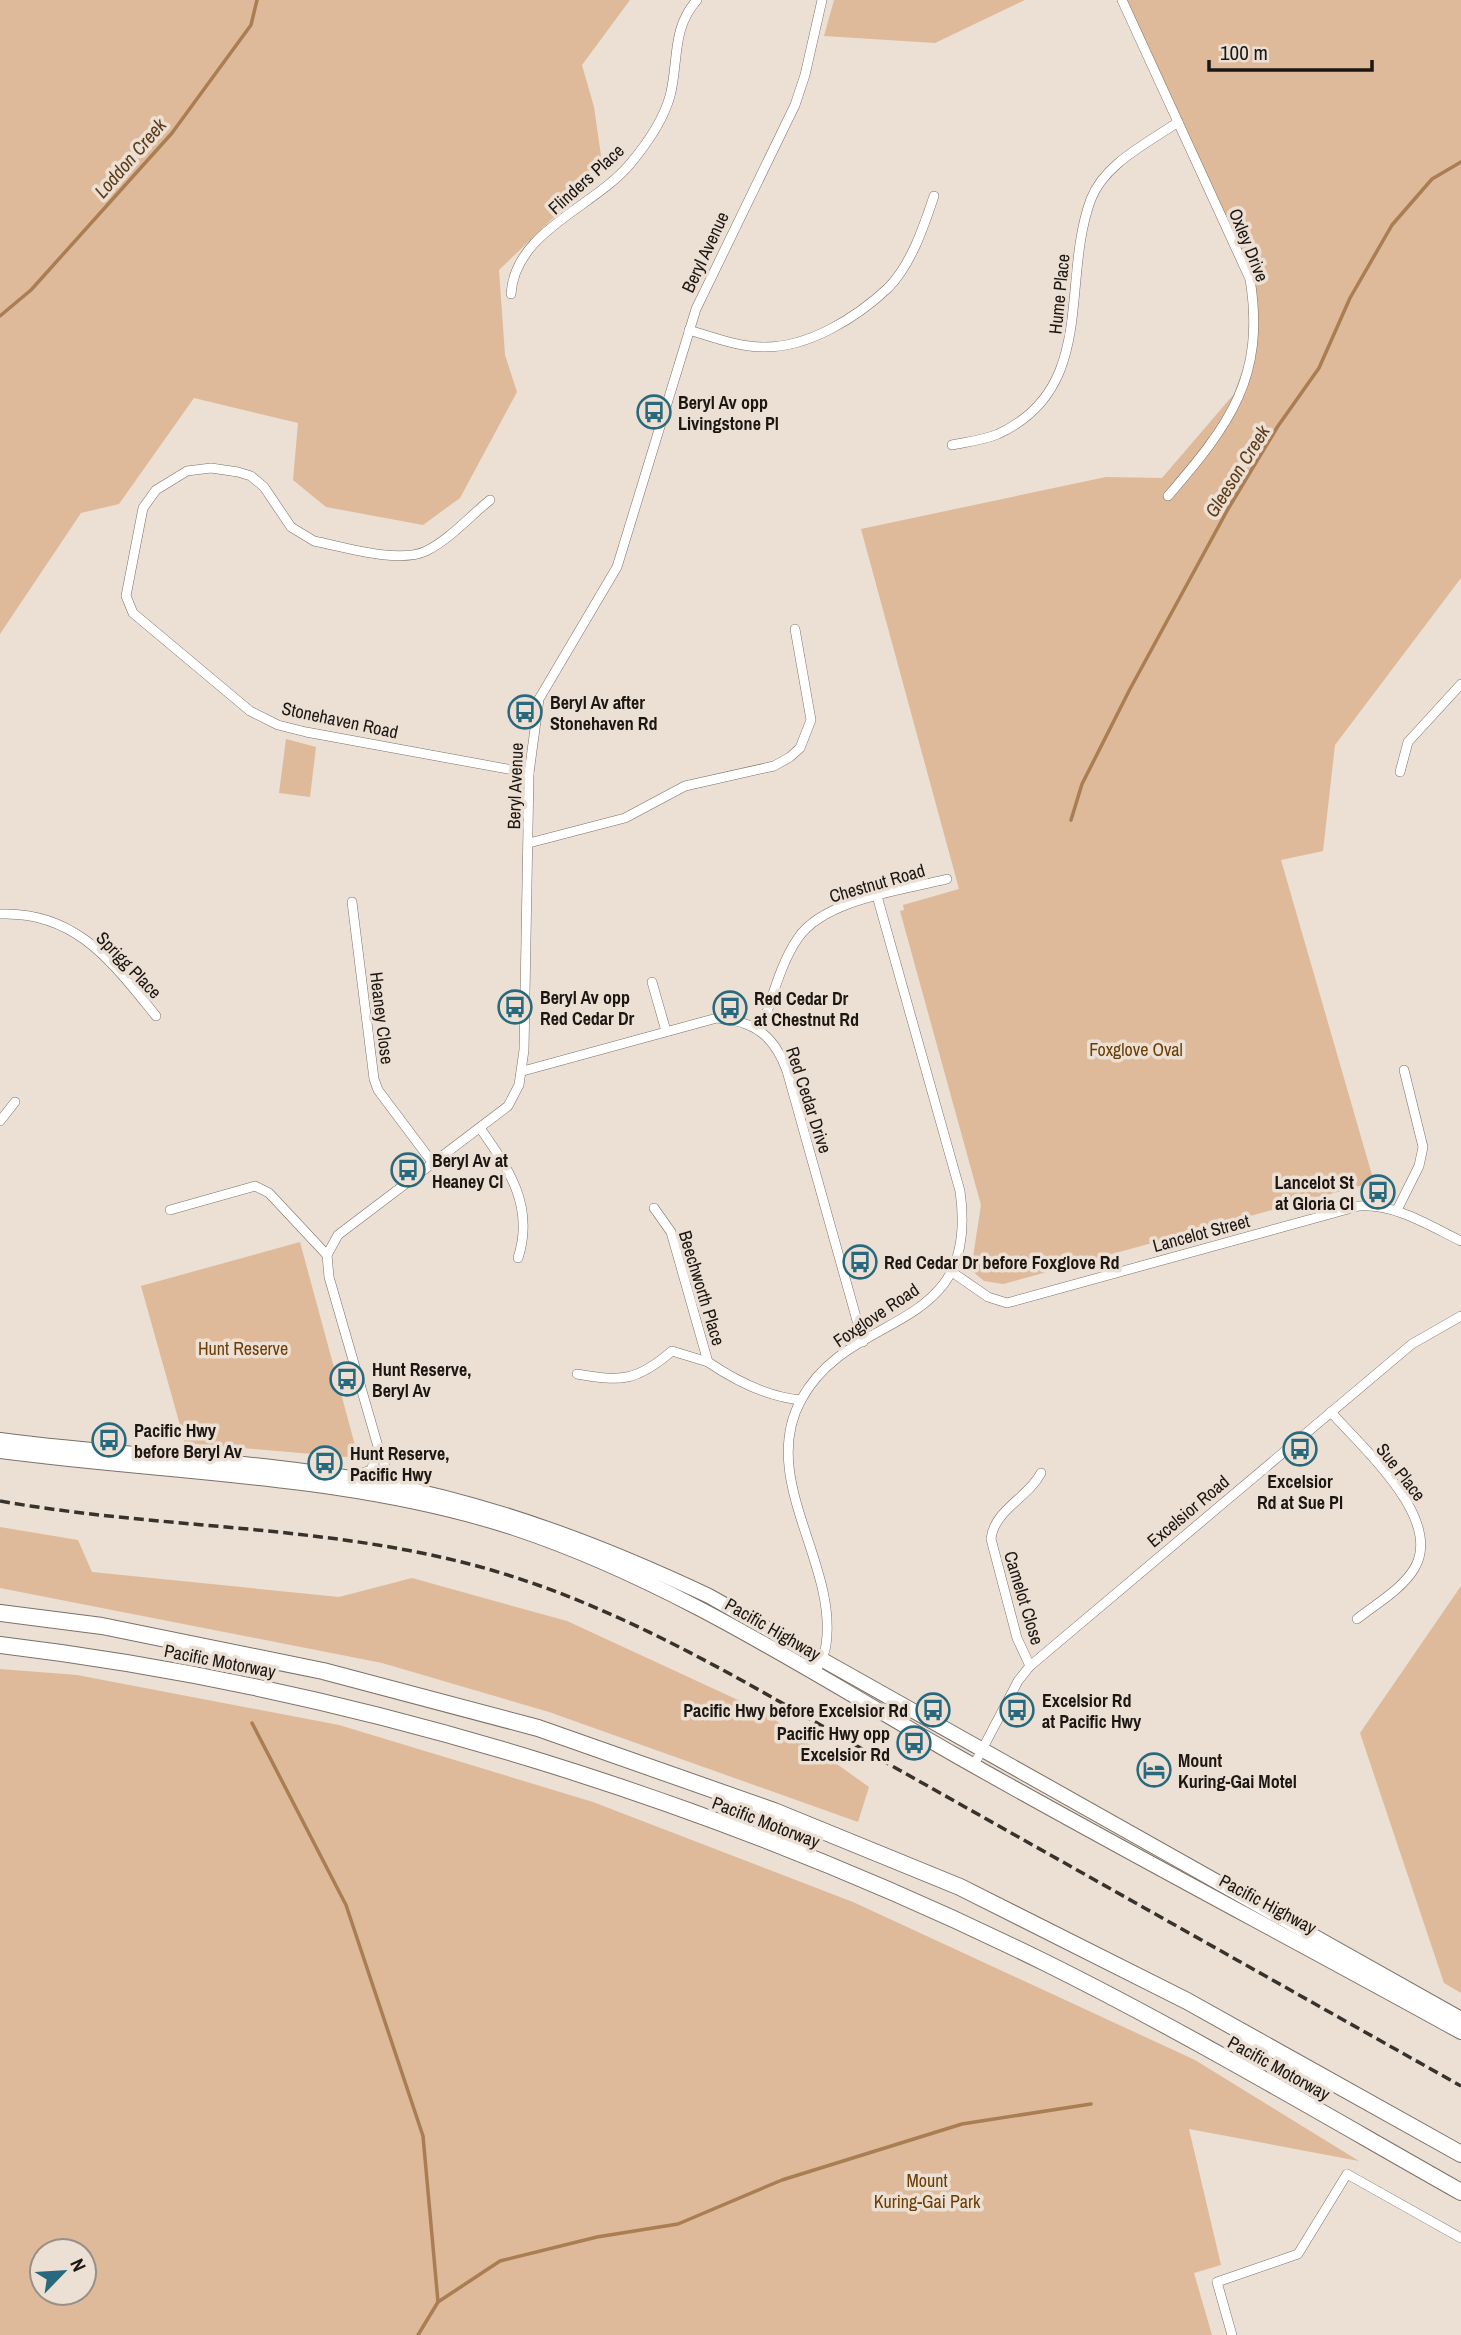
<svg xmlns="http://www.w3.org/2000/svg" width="1461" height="2335" font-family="'Archivo Narrow',sans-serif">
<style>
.green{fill:#deba9a;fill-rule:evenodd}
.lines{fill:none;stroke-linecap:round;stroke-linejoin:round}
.stream{stroke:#ab7d52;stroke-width:3.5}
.minor-casing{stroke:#7d7066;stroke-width:10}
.primary-casing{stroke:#7d7066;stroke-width:16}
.motorway-casing{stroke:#7d7066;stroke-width:18}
.minor{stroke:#fff;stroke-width:9}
.primary{stroke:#fff;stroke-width:14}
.motorway{stroke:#fff;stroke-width:16}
.rail{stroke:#38322d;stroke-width:3.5;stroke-dasharray:10 5;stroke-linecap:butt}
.labels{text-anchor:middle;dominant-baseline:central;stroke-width:7;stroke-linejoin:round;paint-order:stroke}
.street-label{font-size:18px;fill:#1c1713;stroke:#ecdfd3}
.poi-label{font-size:18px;font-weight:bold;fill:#1c1713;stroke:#ecdfd3;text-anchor:start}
.park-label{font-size:18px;fill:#6b3d04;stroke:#ecdfd3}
.water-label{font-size:19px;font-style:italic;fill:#5c3b19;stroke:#ecdfd3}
</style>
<rect width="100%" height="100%" fill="#ecdfd3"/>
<!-- green -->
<g class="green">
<polygon points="0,0 630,0 582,65 594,107 603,170 499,270 505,355 517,392 460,498 423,525 326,507 293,480 298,423 194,398 119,504 81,513 0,634"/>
<polygon points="834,0 1025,0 935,43 824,36"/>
<polygon points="1123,0 1461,0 1461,578 1335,745 1323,851 1281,860 1374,1182 1003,1284 984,1281 971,1270 981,1205 900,911 904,910 903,905 959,889 861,529 1106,477 1162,478 1234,394 1251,346 1252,284"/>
<polygon points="286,739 316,747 310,797 279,793"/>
<polygon points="300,1242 356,1449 347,1457 185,1443 141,1286"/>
<polygon points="0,1527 78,1540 92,1572 339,1597 412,1578 567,1621 764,1712 869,1787 858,1822 549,1712 382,1663 0,1588"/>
<polygon points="1461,1586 1461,1993 1444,1983 1360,1733"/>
<path d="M0,1669l77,6 262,50 254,77 260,100 342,158 164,101 -170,-32 32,136 -27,8 18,62h-1212zM84,2251v42h-42v-42z"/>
</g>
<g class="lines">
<!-- stream -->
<g class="stream">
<polyline points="0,316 31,290 172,133 251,25 257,0"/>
<polyline points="1071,820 1082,784 1130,689 1228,509 1278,426 1319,368 1350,298 1392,225 1432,179 1461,162"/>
<polyline points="252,1723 346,1905 423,2136 438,2302 418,2335"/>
<polyline points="438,2302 500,2261 597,2237 678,2224 782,2180 962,2124 1091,2104"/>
</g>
<defs>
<g id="minor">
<path d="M1122,0l128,279c16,99 -21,146 -82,217"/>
<path d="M511,294c4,-63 82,-86 119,-130 16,-19 33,-43 40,-68 9,-34 1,-67 27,-96"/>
<path d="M689,330c24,7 49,17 74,17 45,1 93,-29 125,-59 23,-23 36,-62 46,-92"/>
<path d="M952,445c14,-3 32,-5 46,-11 100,-46 62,-152 93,-235 14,-36 57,-56 87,-77"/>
<path d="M490,500c-20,16 -41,40 -64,51 -27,13 -82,-4 -112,-10l-23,-14 -27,-40 -13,-11 -13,-4 -27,-4 -24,3 -31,19 -13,18 -17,88 7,17 117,98 28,14 28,7 223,41"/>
<polyline points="1400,772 1408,742 1461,684"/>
<polyline points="529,843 625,818 685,786 774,766 790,757 800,748 811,720 795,629"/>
<polyline points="352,902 374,1079 378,1090 432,1162"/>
<path d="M0,914c76,-3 112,48 156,102"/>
<polyline points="652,982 666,1031"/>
<path d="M761,1029c11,-29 19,-65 37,-91 27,-39 105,-48 149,-59"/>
<path d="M523,1071l194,-53c37,3 57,17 70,53l76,271"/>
<polyline points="0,1121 15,1102"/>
<path d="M480,1128c28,40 55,78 38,130"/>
<path d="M654,1208l17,24 37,130c28,19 59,35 93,38"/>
<polyline points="170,1210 255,1186 269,1193 327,1255"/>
<polyline points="1397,1210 1419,1166 1423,1147 1404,1070"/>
<path d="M952,1272l36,25 19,6 352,-97c37,-2 69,19 102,35"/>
<path d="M577,1374c45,8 60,7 95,-23l36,11"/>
<path d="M1331,1412c30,35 114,107 83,157 -12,20 -38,35 -57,50"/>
<polyline points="353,1476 371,1470 379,1450"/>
<polyline points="400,1484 388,1474 379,1450 329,1277 327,1255 338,1235 508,1106 519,1085 524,1050 529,773 539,699 617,567 696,309 795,105 805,75 822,0"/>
<path d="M1030,1666l-13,-28 -26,-99c3,-29 37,-41 50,-66"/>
<path d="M814,1674c5,-9 11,-19 12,-29 12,-82 -68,-166 -25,-245 50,-93 180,-63 159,-209l-83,-295"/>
<polyline points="974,1765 1018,1681 1030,1666 1412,1344 1461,1316"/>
<polyline points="1232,2335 1217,2282 1298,2254 1347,2174 1461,2238"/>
</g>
<g id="primary">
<path d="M0,1440c126,17 255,19 379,43 116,22 224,63 330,113l752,423"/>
<path d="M0,1451c171,23 348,23 514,77 157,52 298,145 441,227 167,95 338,184 506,277"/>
</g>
<g id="motorway">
<polyline points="0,1613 102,1626 323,1671 538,1728 774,1811 960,1887 1187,2001 1461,2154"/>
<path d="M0,1645c360,43 721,158 1046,318 141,70 277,151 415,229"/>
</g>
</defs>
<!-- minor casing -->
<use href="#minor" class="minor-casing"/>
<!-- primary casing -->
<use href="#primary" class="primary-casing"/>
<!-- motorway casing -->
<use href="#motorway" class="motorway-casing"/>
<!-- minor -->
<use href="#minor" class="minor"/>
<!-- primary -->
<use href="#primary" class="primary"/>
<!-- motorway -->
<use href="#motorway" class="motorway"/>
<!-- rail -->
<path class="rail" d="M0,1501c158,28 321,23 477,65 152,41 287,128 424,205 187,105 373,210 560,315"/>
</g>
<!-- icons -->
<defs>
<symbol id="bus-ring" viewBox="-11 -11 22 22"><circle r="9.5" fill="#ecdfd3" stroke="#28697d" stroke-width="1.5"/><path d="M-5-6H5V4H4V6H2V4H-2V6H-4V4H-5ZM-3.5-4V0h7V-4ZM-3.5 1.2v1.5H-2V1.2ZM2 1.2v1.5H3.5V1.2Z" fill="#28697d"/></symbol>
<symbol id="hotel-ring" viewBox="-11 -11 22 22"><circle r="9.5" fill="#ecdfd3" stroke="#28697d" stroke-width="1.5"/><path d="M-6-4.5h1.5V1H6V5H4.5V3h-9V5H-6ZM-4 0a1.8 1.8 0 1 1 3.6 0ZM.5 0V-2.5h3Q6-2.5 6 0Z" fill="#28697d"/></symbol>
</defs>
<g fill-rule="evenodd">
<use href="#bus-ring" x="635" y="393" width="38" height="38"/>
<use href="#bus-ring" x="506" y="693" width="38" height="38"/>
<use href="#bus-ring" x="496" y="988" width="38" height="38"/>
<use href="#bus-ring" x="711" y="989" width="38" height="38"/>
<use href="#bus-ring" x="389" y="1151" width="38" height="38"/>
<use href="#bus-ring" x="1359" y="1173" width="38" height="38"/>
<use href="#bus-ring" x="841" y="1243" width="38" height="38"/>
<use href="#bus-ring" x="328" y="1360" width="38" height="38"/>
<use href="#bus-ring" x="90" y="1421" width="38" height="38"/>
<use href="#bus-ring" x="1281" y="1430" width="38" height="38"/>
<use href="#bus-ring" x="306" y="1444" width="38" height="38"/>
<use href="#bus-ring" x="914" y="1691" width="38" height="38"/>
<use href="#bus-ring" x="998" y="1691" width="38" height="38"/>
<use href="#bus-ring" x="895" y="1724" width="38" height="38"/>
<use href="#hotel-ring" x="1135" y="1751" width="38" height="38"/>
</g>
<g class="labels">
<!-- street labels -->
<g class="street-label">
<text transform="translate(586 179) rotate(-42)">Flinders Place</text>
<text transform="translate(1249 245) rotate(68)">Oxley Drive</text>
<text transform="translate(705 252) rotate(-65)">Beryl Avenue</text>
<text transform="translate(1059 294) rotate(-84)">Hume Place</text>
<text transform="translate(340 720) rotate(12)">Stonehaven Road</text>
<text transform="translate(515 786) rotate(-88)">Beryl Avenue</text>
<text transform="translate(877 883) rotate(-16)">Chestnut Road</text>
<text transform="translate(129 965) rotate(46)">Sprigg Place</text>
<text transform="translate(382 1018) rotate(83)">Heaney Close</text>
<text transform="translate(809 1100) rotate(72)">Red Cedar Drive</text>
<text transform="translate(1201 1233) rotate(-15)">Lancelot Street</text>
<text transform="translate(702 1288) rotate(73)">Beechworth Place</text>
<text transform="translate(876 1315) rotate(-34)">Foxglove Road</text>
<text transform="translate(1401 1472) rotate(52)">Sue Place</text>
<text transform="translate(1188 1511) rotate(-40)">Excelsior Road</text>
<text transform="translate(1024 1598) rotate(73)">Camelot Close</text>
<text transform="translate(773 1629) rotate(30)">Pacific Highway</text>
<text transform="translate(220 1661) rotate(11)">Pacific Motorway</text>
<text transform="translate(766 1822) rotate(21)">Pacific Motorway</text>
<text transform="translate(1268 1904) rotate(28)">Pacific Highway</text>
<text transform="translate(1279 2068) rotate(29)">Pacific Motorway</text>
</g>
<!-- poi labels -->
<g class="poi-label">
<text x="678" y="402">Beryl Av opp<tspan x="678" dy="21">Livingstone Pl</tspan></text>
<text x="550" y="702">Beryl Av after<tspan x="550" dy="21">Stonehaven Rd</tspan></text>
<text x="540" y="997">Beryl Av opp<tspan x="540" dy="21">Red Cedar Dr</tspan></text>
<text x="754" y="998">Red Cedar Dr<tspan x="754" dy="21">at Chestnut Rd</tspan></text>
<text x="432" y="1160">Beryl Av at<tspan x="432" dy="21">Heaney Cl</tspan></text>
<text x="1354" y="1182" text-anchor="end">Lancelot St<tspan x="1354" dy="21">at Gloria Cl</tspan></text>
<text x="884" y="1262">Red Cedar Dr before Foxglove Rd</text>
<text x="372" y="1369">Hunt Reserve,<tspan x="372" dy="21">Beryl Av</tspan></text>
<text x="134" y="1430">Pacific Hwy<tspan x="134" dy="21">before Beryl Av</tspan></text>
<text x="350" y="1453">Hunt Reserve,<tspan x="350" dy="21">Pacific Hwy</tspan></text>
<text x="1300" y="1481" text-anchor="middle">Excelsior<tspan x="1300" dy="21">Rd at Sue Pl</tspan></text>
<text x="1042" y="1700">Excelsior Rd<tspan x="1042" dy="21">at Pacific Hwy</tspan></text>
<text x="908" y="1710" text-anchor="end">Pacific Hwy before Excelsior Rd</text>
<text x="890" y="1733" text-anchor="end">Pacific Hwy opp<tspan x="890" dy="21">Excelsior Rd</tspan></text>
<text x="1178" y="1760">Mount<tspan x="1178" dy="21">Kuring-Gai Motel</tspan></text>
</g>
<!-- park labels -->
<g class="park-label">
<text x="1136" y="1049">Foxglove Oval</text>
<text x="243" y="1348">Hunt Reserve</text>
<text x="927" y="2180">Mount<tspan x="927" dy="21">Kuring-Gai Park</tspan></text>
</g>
<!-- water labels -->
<g class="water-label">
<text transform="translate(130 158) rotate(-49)">Loddon Creek</text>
<text transform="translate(1237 471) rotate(-58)">Gleeson Creek</text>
</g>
</g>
<!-- north arrow -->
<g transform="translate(63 2272) rotate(65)"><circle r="33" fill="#ecdfd3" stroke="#998f86" stroke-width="2"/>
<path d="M0-5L12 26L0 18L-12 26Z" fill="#28697d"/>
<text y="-10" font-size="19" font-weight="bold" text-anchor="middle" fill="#1c1713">N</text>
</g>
<!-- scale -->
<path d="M1209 60v10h163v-10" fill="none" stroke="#1c1713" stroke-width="3.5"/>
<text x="1220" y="60" font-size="21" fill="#1c1713" stroke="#ecdfd3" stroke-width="5" paint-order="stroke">100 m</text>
</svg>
